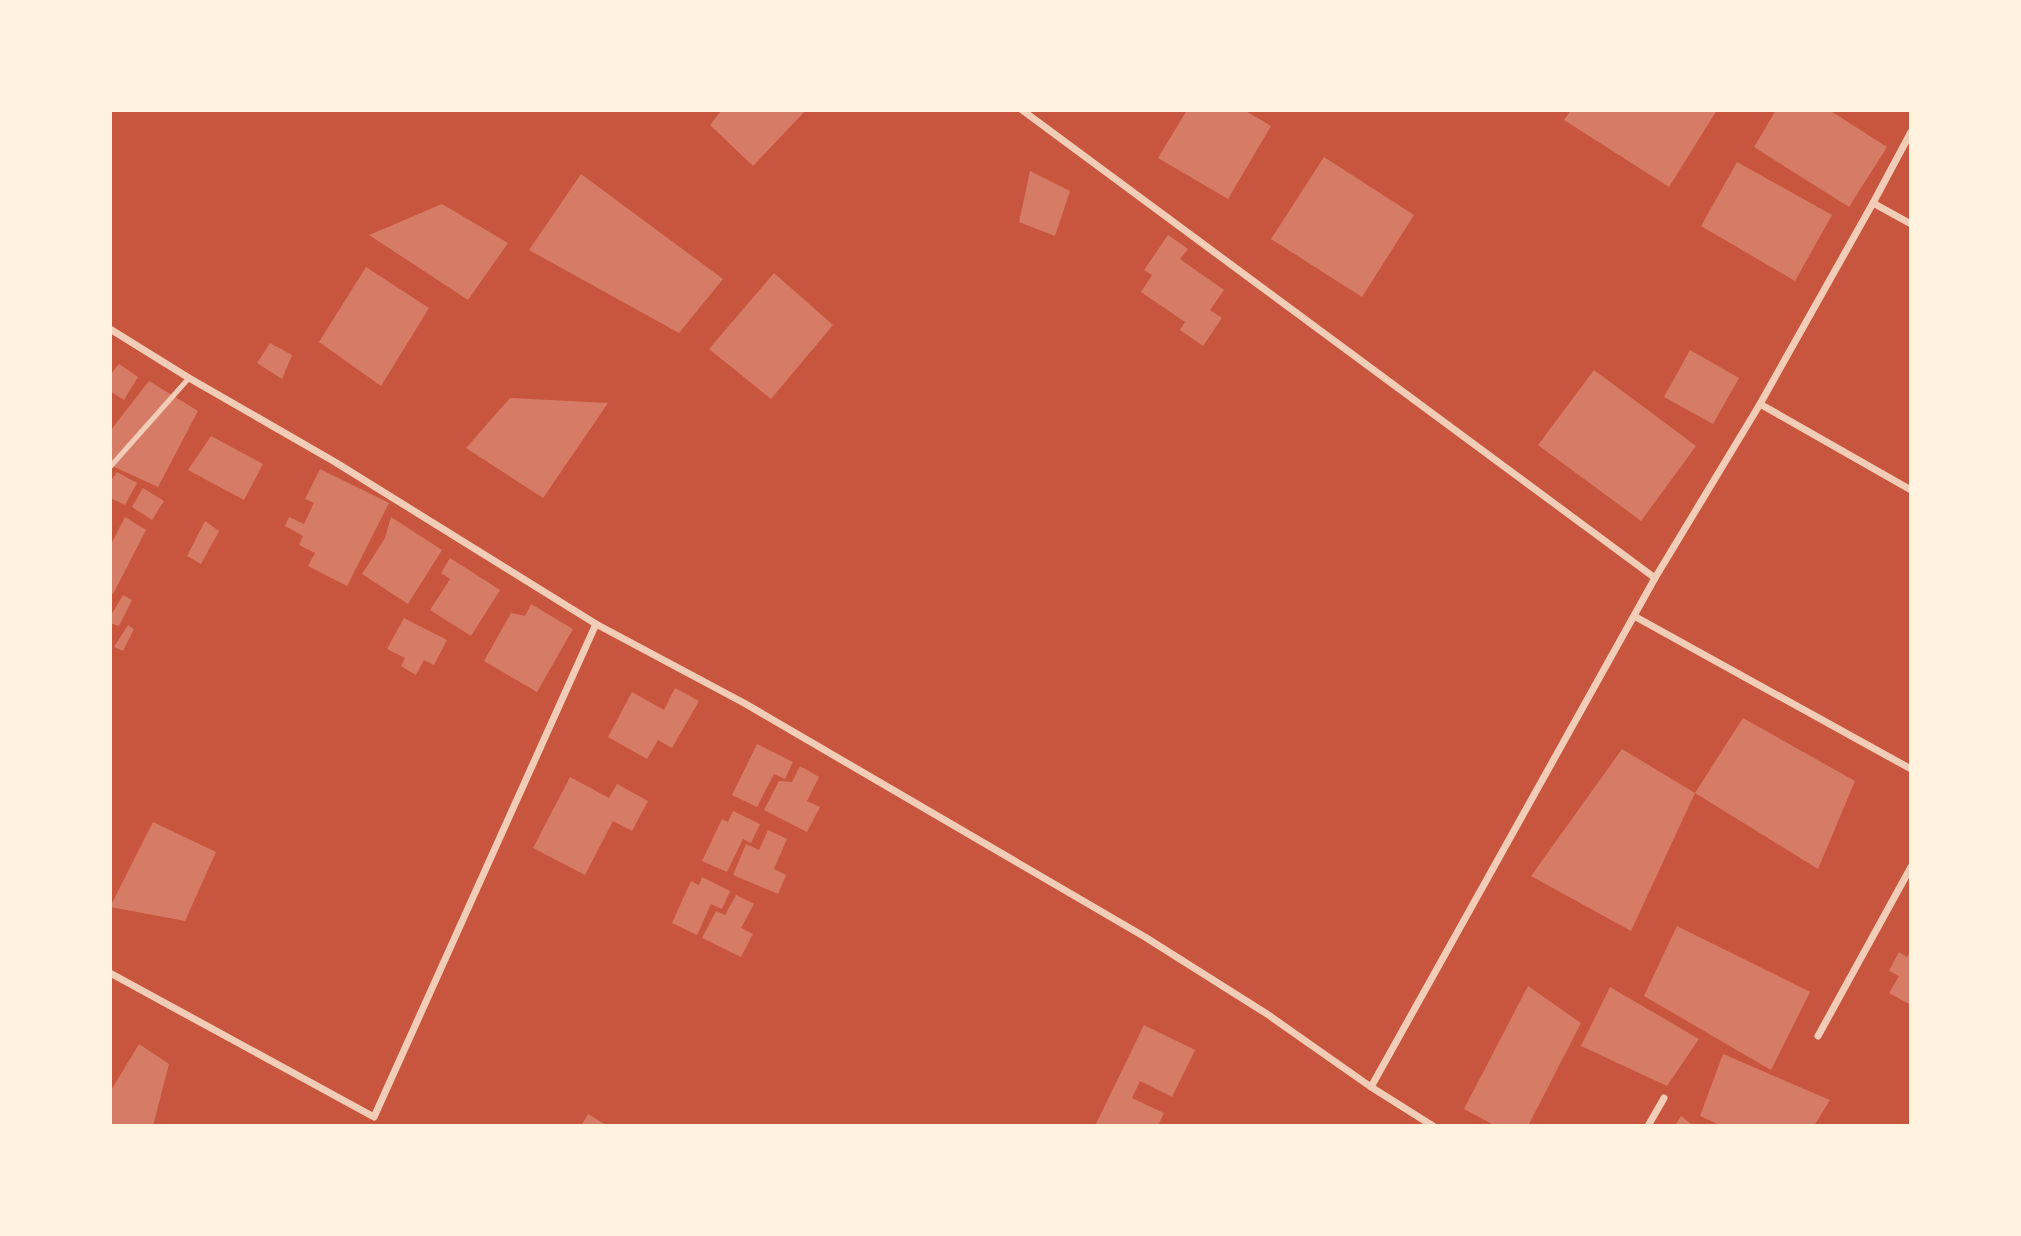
<svg xmlns="http://www.w3.org/2000/svg" width="2021" height="1236" font-family="Rubik,sans-serif">
<style>
.building{fill:#d67c66}
.lines{fill:none;stroke-linecap:round;stroke-linejoin:round}
.service{stroke:#f1ccb7;stroke-width:5}
.minor{stroke:#f1ccb7;stroke-width:7}
</style>
<rect width="100%" height="100%" fill="#c8553d"/>
<!-- building -->
<g class="building">
<polygon points="722,110 806,110 753,166 710,125"/>
<polygon points="1187,110 1244,110 1271,126 1228,199 1158,158"/>
<polygon points="1571,110 1717,110 1669,187 1564,120"/>
<polygon points="1776,110 1829,110 1887,147 1849,207 1754,147"/>
<polygon points="1324,157 1414,215 1362,297 1271,239"/>
<polygon points="1737,162 1832,215 1795,281 1701,226"/>
<polygon points="1030,171 1070,191 1055,236 1019,222"/>
<polygon points="581,174 723,279 679,333 529,250"/>
<polygon points="442,204 508,243 468,300 369,235"/>
<polygon points="1168,235 1188,249 1180,259 1224,290 1210,310 1222,318 1203,346 1180,330 1185,322 1141,292 1152,275 1144,270"/>
<polygon points="366,267 429,308 381,386 319,342"/>
<polygon points="774,273 833,325 771,399 709,349"/>
<polygon points="270,343 292,355 282,379 257,363"/>
<polygon points="1690,350 1739,378 1713,424 1664,397"/>
<polygon points="119,364 138,377 124,400 110,391 110,375"/>
<polygon points="1594,370 1696,446 1641,521 1538,445"/>
<polygon points="149,381 198,411 158,487 110,465 110,431"/>
<polygon points="510,398 608,403 543,498 466,448"/>
<polygon points="211,436 263,464 244,500 188,470"/>
<polygon points="320,469 389,503 347,586 308,566 315,553 299,545 303,536 285,526 289,517 304,524 314,503 305,499"/>
<polygon points="117,472 137,483 125,505 110,498 110,482"/>
<polygon points="143,488 164,501 152,520 132,507"/>
<polygon points="125,517 146,530 113,594 110,593 110,546"/>
<polygon points="391,517 442,550 408,604 362,574 385,538"/>
<polygon points="205,521 219,531 201,564 187,556"/>
<polygon points="450,558 500,590 471,636 430,610 450,579 441,573"/>
<polygon points="123,595 132,600 119,626 110,623 110,617"/>
<polygon points="531,604 573,629 537,692 484,661 511,613 525,616"/>
<polygon points="404,618 447,640 434,665 424,660 416,675 401,666 405,658 387,649"/>
<polygon points="128,625 134,629 123,651 114,647"/>
<polygon points="675,688 699,701 672,748 658,740 647,759 608,737 632,692 664,710"/>
<polygon points="1743,718 1855,781 1818,869 1695,793"/>
<polygon points="757,744 793,762 785,779 774,774 757,807 732,795"/>
<polygon points="1622,749 1695,793 1631,931 1531,876"/>
<polygon points="800,766 819,777 807,801 820,807 807,832 764,810 779,781 792,782"/>
<polygon points="570,777 609,798 617,784 648,801 632,831 613,821 585,875 533,848"/>
<polygon points="733,811 760,824 751,843 743,839 727,872 702,861 722,819 728,822"/>
<polygon points="153,822 216,852 185,921 110,907"/>
<polygon points="768,830 787,839 774,869 786,875 778,894 733,875 746,844 759,850"/>
<polygon points="702,877 730,891 722,909 711,904 697,935 672,923 691,881 699,885"/>
<polygon points="736,895 754,904 741,928 753,934 741,957 702,938 716,911 725,915"/>
<polygon points="1677,926 1810,992 1771,1070 1644,996"/>
<polygon points="1911,951 1911,1005 1889,993 1899,976 1889,971 1899,952 1907,957"/>
<polygon points="1528,986 1581,1023 1528,1126 1496,1126 1464,1109"/>
<polygon points="1610,987 1699,1039 1667,1086 1581,1046"/>
<polygon points="1144,1025 1195,1050 1172,1097 1140,1081 1132,1098 1164,1113 1158,1126 1095,1126"/>
<polygon points="139,1044 169,1064 153,1126 110,1126 110,1092"/>
<polygon points="1723,1054 1830,1100 1814,1126 1722,1126 1700,1116"/>
<polygon points="588,1114 608,1126 581,1126"/>
<polygon points="1681,1116 1694,1126 1675,1126"/>
</g>
<g class="lines">
<!-- service -->
<polyline class="service" points="110,467 189,378"/>
<!-- minor -->
<g class="minor">
<polyline points="1022,110 1655,578"/>
<polyline points="1873,203 1911,224"/>
<polyline points="110,329 189,378 335,462 596,624 744,703 1145,937 1267,1014 1371,1087 1433,1126"/>
<polyline points="1760,404 1911,490"/>
<polyline points="1634,616 1911,769"/>
<polyline points="110,973 374,1117 596,624"/>
<polyline points="1818,1036 1911,867"/>
<polyline points="1371,1087 1655,578 1760,404 1873,203 1911,132"/>
<polyline points="1648,1126 1664,1098"/>
</g>
</g>
<!-- border -->
<rect width="2021" height="1236" fill="none" stroke="#fff3e0" stroke-width="224"/>
</svg>
